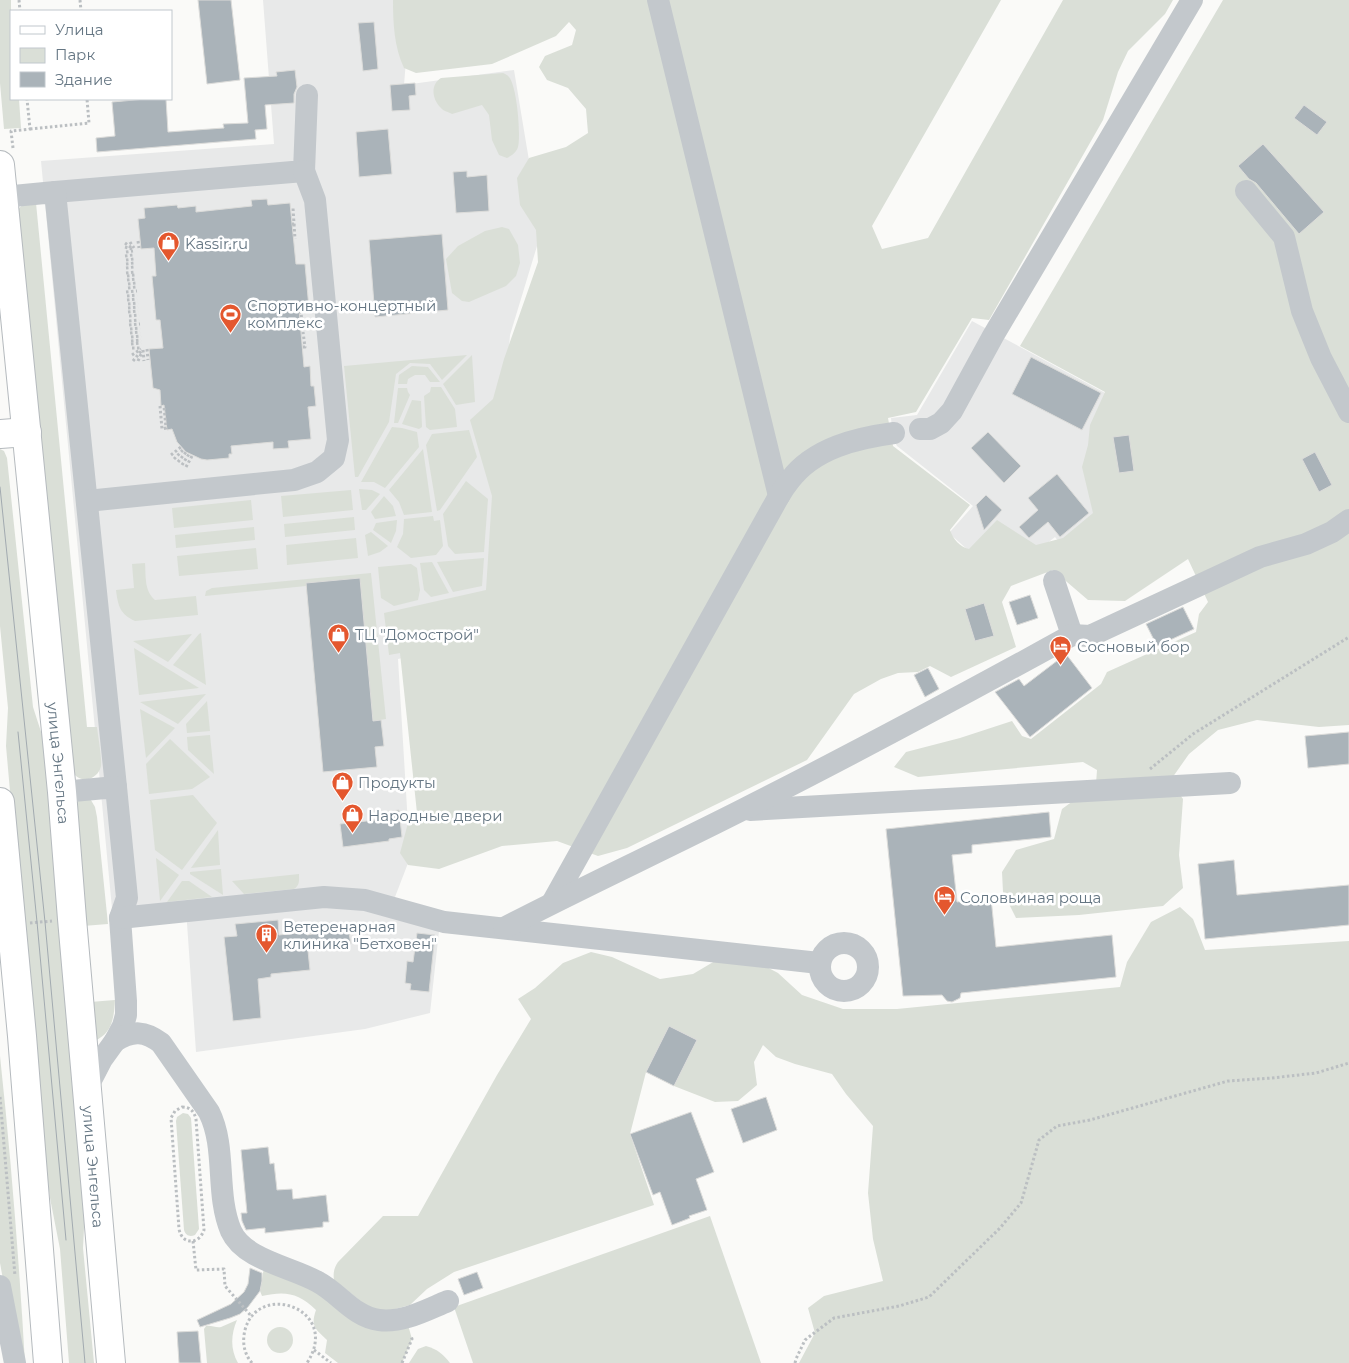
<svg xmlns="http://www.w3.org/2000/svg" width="1349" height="1363" font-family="Montserrat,sans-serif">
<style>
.built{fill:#e8e9e9}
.green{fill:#dadfd7}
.building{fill:#aab3b9;stroke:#dcdcda}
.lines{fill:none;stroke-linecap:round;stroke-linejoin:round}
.major-casing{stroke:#b5babe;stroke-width:30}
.path{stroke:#bbbfc2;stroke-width:3;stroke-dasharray:2.5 2.5;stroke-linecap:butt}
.minor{stroke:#c3c8cc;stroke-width:22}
.major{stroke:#fff;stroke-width:28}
.tram{stroke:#a2aab0;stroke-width:1}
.labels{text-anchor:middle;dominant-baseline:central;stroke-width:5;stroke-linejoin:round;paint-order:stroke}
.poi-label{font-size:15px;fill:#657683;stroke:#fff;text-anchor:start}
.street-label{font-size:15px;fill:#657683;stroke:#fff}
</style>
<rect width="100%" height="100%" fill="#fafaf8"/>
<!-- built -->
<g class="built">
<polygon points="263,0 411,0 404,85 514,70 541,233 510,335 485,638 398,659 410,858 390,910 439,931 430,1013 365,1029 196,1052 186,909 113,919 41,161 274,144"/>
<polygon points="972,321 1107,394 1096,513 1059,542 1055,537 1035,553 969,551 949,533 973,506 897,446 893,439 891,418 917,415"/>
</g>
<!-- green -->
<g class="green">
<polygon points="0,0 11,0 11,99 19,99 21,128 4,129 0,83"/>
<path d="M393,0h608l-129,226 10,23 46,-11 135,-238h110l-8,14 -37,37 -10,21 -15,48 -114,200 -17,-2 -56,94 -28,6 5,28 77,59 -20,25c3,9 10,17 19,19l28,-29 39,25 27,-7 30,-25 -11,-46 6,-22 2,-20 15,-33 -85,-46 203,-346h126v725l-30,2 -62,-7 -39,10 -29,24 -19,27 13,18 -4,56 4,33 -20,18 -84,9 -63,3 -13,-26 -1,-20 14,-22 38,-11 8,-30 34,-25 1,-14 -14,-8 -165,15 -24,-10 12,-15 54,-14 52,-17 10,15 9,3 70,-55 6,-12 89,-40 3,-18 9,-12 -20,-43 -63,42 -37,-1 -35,-30 -42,16 -9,16 14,45 -65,30 -21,-11 -12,6 -20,1 -17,6 -27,15 -47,66 -180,88 -29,8 -41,-15 -55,5 -63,23 -31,-4 -8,-12 8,-30 9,-10 -17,-160 -11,2 -5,-42 102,-23 6,-94 -22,-76 23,-21 11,-40 34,-97 -2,-32 -16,-25 -3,-27 12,-20 37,-11 22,-14 -2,-24 -18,-21 -21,-8 -8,-13 6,-11 27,-11 4,-15 -7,-8 -13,14 -64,28 -76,9 -12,-5c-10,-21 -11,-45 -11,-68z"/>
<path d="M503,73c2,1 5,2 6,4 8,9 12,58 9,70 -2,6 -6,8 -11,11l-8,-3 -7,-15 -3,-25 -7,-10 -30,9c-3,-2 -9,-3 -11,-6 -9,-9 -11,-23 0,-30z"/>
<path d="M36,203l51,524h10c1,9 5,31 4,39 -2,11 -16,18 -25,10 -2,-2 -4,-6 -5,-10l-53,-557 6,-5z"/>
<polygon points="502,227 509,229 518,245 520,263 516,276 506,286 469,302 462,301 452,293 446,259 458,246 485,231"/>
<polygon points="467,355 442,380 430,364 410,363 396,374 389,422 358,477 355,477 344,366"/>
<polygon points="472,355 475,402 456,405 443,384"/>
<polygon points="412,366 428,367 440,382 430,382 425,375 415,375 408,379 407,384 398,384 399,375"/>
<polygon points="431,387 441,387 455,409 457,427 430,430 426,427 424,396 430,392"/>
<polygon points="398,388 407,388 408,392 410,395 398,423 394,423"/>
<polygon points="412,400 421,401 422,427 419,429 402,424"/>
<polygon points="392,427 402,428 417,432 419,447 385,488 374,482 361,482"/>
<polygon points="469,430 477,457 440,510 437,511 426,445 432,434"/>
<polygon points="0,449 4,451 7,458 33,707 43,738 86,1189 83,1248 94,1363 69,1363 60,1249 50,1198 36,1084 6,746 8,708 0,626"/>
<polygon points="423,449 432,512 404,515 399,502 389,490"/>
<polygon points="466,481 488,499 484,552 455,554 448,546 443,514"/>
<polygon points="359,489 372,490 380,494 366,510 362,510"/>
<polygon points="351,490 353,510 283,517 281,496"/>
<polygon points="384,496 393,506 396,516 375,519 371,512"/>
<polygon points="251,500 253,520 174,528 172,508"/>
<polygon points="433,516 434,521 440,520 443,546 436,555 411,558 397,547 403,534 404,519"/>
<polygon points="354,517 355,530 285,537 284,524"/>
<polygon points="397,520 396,531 391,543 373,530 376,523"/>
<polygon points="254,527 255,540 176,548 175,535"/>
<polygon points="371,532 388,546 380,552 368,556 365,535"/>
<polygon points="356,538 358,558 287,565 286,545"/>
<polygon points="256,548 258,569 179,576 177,556"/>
<polygon points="484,558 482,586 453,592 437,562"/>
<polygon points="432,562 449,593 431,597 424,590 420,563"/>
<path d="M145,563c1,13 -1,28 10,37l41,-4 2,19 -63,6c-15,-7 -17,-15 -19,-31l18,-2 -2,-24z"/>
<polygon points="411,564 417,568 420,590 418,600 394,606 381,598 378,567"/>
<polygon points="371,573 386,719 373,721 306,583 306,586 205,596 206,591 212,588"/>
<polygon points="201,633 206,685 173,665 199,634"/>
<polygon points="192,634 168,662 133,641"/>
<polygon points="134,648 199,688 139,695"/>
<polygon points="206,694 178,724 140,702"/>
<polygon points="207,701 210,731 187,733 186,724"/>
<polygon points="140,709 175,728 146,758"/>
<polygon points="210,735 214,774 188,750 187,737"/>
<polygon points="170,739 210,777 192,789 149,794 146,764"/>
<polygon points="88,795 95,807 97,817 108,924 83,926 72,799"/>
<polygon points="193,795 217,823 182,870 155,850 150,800"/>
<polygon points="218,830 220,865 191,868"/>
<polygon points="156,858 179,875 160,901"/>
<polygon points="221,869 223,895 190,874 190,872"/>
<path d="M299,874c0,7 1,11 -5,15l-50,5 -12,-13z"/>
<polygon points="182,881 189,881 212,897 167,902"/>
<path d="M1180,907l13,12 12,31 144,-9v422h-550l16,-30 -7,-25 16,-12 59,-15 -10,-42 -5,-46 5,-67 -27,-32 -14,-20 -37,-10 -19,-7 -13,-12 -9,17 3,23 -19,16 -23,1 -41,-16 23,-46 -28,-14 -23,46 -16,62 24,71 -200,67 -27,17 -17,16 -33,9 -43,-34c-1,-7 0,-12 4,-18l45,-46h35l79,-141 34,-56 -13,-20 17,-11 28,-25 28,-11 21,5 48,22 33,-5 27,-16 28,-1 30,16 24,22 41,14h54l223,-22 7,-25 24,-40z"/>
<path d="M115,1000c-1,18 -3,34 -21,41l-4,-39z"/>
<path d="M0,1056c11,102 19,204 25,307l-10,-18 -15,-82z"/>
<path d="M183,1113l5,1 3,4 8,111 -4,6c-5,2 -9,1 -11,-5l-8,-109 1,-4z"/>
<polygon points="710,1216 761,1363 473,1363 454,1307"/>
<path d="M264,1267l81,34 61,17 6,21 -10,24h-64l-13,-10 2,-13c-11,-11 -17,-13 -11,-30 -18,-17 -30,-19 -54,-14l-2,-5z"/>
<path d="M237,1320c-6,14 -7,29 1,43h-31l-3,-34 2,-3c5,-1 10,2 15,1z"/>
<circle cx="280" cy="1340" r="13"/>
<path d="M426,1346c11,3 17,8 24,17h-41l9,-14z"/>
</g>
<!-- building -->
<g class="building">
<polygon points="198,0 231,0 240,80 207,84"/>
<polygon points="374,22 378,69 363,71 358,23"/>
<polygon points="295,70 297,87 294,94 294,103 265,105 267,129 255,130 256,139 97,152 96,138 115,136 112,102 146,99 166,99 168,132 224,128 223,124 248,123 244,78 277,76 276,72"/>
<polygon points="415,83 416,95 409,96 410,110 392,111 390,85"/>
<polygon points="1304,105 1327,122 1317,135 1294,118"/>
<polygon points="388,129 392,174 359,177 356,132"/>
<polygon points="1263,144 1324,212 1299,234 1256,183 1249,179 1238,166"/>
<polygon points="467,171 467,177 487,175 489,211 456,213 453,172"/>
<polygon points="267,199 268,205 290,203 296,264 305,264 309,308 299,309 304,367 310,366 311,386 314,386 316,406 308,407 311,439 288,441 289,448 273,449 273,442 231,446 232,454 229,454 229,458 207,460 201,459 186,452 177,442 172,429 167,430 164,405 161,406 160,390 153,388 149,349 163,348 160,320 156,320 152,276 156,276 154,248 141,249 138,219 145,218 144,208 177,205 178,208 196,206 196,212 252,206 251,200"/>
<polygon points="442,234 448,310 375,317 369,240"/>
<polygon points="1031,357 1101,393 1082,430 1012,394"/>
<polygon points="988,432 1021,466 1004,483 971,448"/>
<polygon points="1129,435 1134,471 1119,473 1113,437"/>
<polygon points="1315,452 1332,485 1319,492 1302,459"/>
<polygon points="1057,474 1089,513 1060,537 1048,522 1029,538 1019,527 1038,510 1028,498"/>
<polygon points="986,495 1002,510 984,530 976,505"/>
<polygon points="360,578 373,721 381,720 384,746 375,747 377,767 323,772 306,583"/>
<polygon points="1030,595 1038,618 1017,625 1009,602"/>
<polygon points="984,603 994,636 975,641 965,609"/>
<polygon points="1183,607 1194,629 1157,646 1146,624"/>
<polygon points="1066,654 1092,688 1030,737 995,692 1019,679 1024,686"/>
<polygon points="928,668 939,689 925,697 914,675"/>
<polygon points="1349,732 1349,764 1308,768 1305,736"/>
<polygon points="399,810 402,837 389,839 389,841 343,847 340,824 384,819 383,812"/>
<polygon points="1049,812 1051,837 972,845 972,853 952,855 957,902 991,898 996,947 1112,935 1116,977 961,993 960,998 952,1002 947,1001 942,995 903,996 886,829"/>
<polygon points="1234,860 1237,895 1349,885 1349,925 1205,939 1198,864"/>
<polygon points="278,920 279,935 306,932 307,935 348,928 351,944 308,951 310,970 271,974 271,977 258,979 261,1018 233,1021 224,937 237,936 235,924"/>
<polygon points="417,933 435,935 429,992 410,990 411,984 405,983 407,961 413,962"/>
<polygon points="669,1026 697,1040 674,1086 646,1072"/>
<polygon points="766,1097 777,1130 743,1143 731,1109"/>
<polygon points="691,1112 714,1172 696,1179 707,1210 689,1216 690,1218 672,1225 660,1192 653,1195 630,1134"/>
<polygon points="268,1147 270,1164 274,1163 277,1190 292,1189 293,1199 326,1195 329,1222 323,1222 323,1227 265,1233 265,1228 246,1230 242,1221 241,1213 247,1213 241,1150"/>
<polygon points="250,1268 262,1273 262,1281 260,1291 248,1307 240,1314 230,1318 200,1327 197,1320 231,1304 244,1292 248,1284"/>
<polygon points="477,1272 483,1288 464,1295 458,1279"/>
<polygon points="198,1331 201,1363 179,1363 177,1332"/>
</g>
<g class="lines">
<defs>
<g id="major">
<path id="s1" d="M0,165l62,627 10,127 39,444"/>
<polyline points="0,434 27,432"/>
<polyline points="0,802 22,1036 48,1363"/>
</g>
</defs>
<!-- major casing -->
<use href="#major" class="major-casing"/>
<!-- path -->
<g class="path">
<polyline points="19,0 20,11"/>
<polyline points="80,0 81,11"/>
<polyline points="30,129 89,123 87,99"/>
<polyline points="13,148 11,131 30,129 27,99"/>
<polyline points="292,224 294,224 293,208"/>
<polyline points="294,224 295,239"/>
<polyline points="138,241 139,248"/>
<polyline points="130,242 134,248"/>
<polyline points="125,243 133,249"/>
<polyline points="125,247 132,249"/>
<polyline points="126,252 133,251"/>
<polyline points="125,256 133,255"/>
<polyline points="126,260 134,259"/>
<polyline points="126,264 134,263"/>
<polyline points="126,268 134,267"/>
<polyline points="126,273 135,272"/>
<polyline points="127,276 135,275"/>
<polyline points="127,280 136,279"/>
<polyline points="128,284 136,283"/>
<polyline points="128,288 136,287"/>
<polyline points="126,292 137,291"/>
<polyline points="127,296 137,295"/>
<polyline points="127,300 137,299"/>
<polyline points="128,304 138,303"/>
<polyline points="128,308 138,307"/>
<polyline points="128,312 138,311"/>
<polyline points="299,312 301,312 302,324"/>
<polyline points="129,316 139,315"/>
<polyline points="129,321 139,320"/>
<polyline points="129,325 140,324"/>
<polyline points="130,329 140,328"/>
<polyline points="130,333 140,332"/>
<polyline points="131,337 141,336"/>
<polyline points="131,341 141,340"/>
<polyline points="131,344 141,343"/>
<polyline points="303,347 305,347 303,332"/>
<polyline points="132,348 141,348"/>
<polyline points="147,349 148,360"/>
<polyline points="143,350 144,361"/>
<polyline points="132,355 141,349"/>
<polyline points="133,361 142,350"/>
<polyline points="138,361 142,352"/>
<polyline points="160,406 162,429 166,428 164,406"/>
<polyline points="171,455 181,447"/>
<polyline points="174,459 183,450"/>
<polyline points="178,462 186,452"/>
<polyline points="182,465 189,454"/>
<polyline points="186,467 192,456"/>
<polyline points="1150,769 1193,734 1349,637"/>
<polyline points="30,923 52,921"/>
<polyline points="0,1097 15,1276"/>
<path d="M182,1107c8,0 12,4 14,12l8,111c-5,15 -22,15 -25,-1l-8,-111 4,-7z"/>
<polyline points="193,1241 196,1270 224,1269 225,1286 252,1317"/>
<polyline points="314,1350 331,1363"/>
<path d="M252,1363c-8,-9 -10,-21 -7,-33 13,-50 97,-21 62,33"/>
<polyline points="402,1363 412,1339 411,1336"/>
<polyline points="795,1363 796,1359 805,1340 834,1318 899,1306 929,1297 1000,1228 1021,1203 1039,1140 1057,1126 1090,1120 1228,1081 1272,1078 1316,1073 1349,1063"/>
</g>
<!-- minor -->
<g class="minor">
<polyline points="658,0 779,496"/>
<polyline points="1246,191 1284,237 1302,311 1321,358 1349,412"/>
<polyline points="55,192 304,171 307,95"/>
<polyline points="3,197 55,192 116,787"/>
<polyline points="920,429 930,429 941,423 952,411 993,336 1192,0"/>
<polyline points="87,501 294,480 317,472 334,458 338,440 315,200 304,171"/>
<polyline points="1054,581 1072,635"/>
<polyline points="62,792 116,787 127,898 120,918 126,1001 126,1015 123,1026 115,1041 102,1059 87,1088"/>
<polyline points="750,810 1230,783"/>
<path d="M552,903l227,-407c3,-5 7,-11 11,-16 24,-32 67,-42 104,-47"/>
<polyline points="120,918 324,897 365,900 444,922 819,963"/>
<path d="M504,928c79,-41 159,-78 238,-118 111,-56 221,-115 330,-175l18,1 170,-79 46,-13 26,-12 17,-12"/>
<circle cx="844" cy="967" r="24"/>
<path d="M115,1041c18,-11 30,-10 46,2l48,69c18,36 6,81 22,119 13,29 61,36 87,51 21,11 36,35 61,38 24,3 47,-10 69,-19"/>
<polyline points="0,1286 15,1363"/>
</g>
<!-- major -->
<use href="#major" class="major"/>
<!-- tram -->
<g class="tram">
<polyline points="0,487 45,922 85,1363"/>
<polyline points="18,732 37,922 66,1240"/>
</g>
</g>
<!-- icons -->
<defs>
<symbol id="shop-pin" viewBox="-11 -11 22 30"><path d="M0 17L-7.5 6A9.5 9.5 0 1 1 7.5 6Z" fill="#e4572e" stroke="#fff"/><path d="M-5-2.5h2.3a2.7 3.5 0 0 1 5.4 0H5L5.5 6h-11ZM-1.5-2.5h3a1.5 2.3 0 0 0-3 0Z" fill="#fff"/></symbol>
<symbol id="stadium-pin" viewBox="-11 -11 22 30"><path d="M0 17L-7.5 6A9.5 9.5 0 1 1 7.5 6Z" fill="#e4572e" stroke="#fff"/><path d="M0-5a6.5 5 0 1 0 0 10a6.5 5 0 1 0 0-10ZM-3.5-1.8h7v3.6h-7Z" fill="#fff"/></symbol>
<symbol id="hotel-pin" viewBox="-11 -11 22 30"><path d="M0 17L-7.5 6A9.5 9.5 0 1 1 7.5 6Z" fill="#e4572e" stroke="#fff"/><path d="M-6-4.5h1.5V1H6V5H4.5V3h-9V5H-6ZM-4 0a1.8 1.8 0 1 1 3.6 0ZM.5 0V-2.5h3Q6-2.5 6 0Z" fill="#fff"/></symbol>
<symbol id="building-pin" viewBox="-11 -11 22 30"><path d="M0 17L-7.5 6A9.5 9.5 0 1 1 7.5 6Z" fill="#e4572e" stroke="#fff"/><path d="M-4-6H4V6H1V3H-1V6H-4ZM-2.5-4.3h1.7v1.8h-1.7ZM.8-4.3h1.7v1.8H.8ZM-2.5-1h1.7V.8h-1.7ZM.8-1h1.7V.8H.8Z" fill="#fff"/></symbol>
</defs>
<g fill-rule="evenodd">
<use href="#shop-pin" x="156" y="230" width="25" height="34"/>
<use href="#stadium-pin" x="218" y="302" width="25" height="34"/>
<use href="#shop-pin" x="326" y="622" width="25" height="34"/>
<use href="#hotel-pin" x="1048" y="634" width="25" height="34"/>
<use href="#shop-pin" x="330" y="770" width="25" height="34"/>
<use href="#shop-pin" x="340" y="802" width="25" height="34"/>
<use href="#hotel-pin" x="932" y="884" width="25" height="34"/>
<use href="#building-pin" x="254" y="922" width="25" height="34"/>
</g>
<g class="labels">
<!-- poi labels -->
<g class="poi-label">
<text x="185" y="243">Kassir.ru</text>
<text x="247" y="305">Спортивно-концертный<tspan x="247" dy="17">комплекс</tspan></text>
<text x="355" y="634">ТЦ "Домострой"</text>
<text x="1077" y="646">Сосновый бор</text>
<text x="358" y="782">Продукты</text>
<text x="368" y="815">Народные двери</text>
<text x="960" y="897">Соловьиная роща</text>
<text x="283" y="926">Ветеренарная<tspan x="283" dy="17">клиника "Бетховен"</tspan></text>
</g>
<!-- street labels -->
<g class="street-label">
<text stroke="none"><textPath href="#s1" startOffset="601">улица Энгельса</textPath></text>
<text stroke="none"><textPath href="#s1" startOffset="1006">улица Энгельса</textPath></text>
</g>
</g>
<!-- legend -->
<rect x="10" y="10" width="162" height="90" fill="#ffffff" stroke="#c1c8cd"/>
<rect x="20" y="26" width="25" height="8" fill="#ffffff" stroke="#c1c8cd"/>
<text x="55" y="35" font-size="15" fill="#657683">Улица</text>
<rect x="20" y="48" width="25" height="15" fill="#dadfd7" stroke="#c1c8cd"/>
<text x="55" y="60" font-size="15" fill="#657683">Парк</text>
<rect x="20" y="72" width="25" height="15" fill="#aab3b9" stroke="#c1c8cd"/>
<text x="55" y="85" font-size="15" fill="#657683">Здание</text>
</svg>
